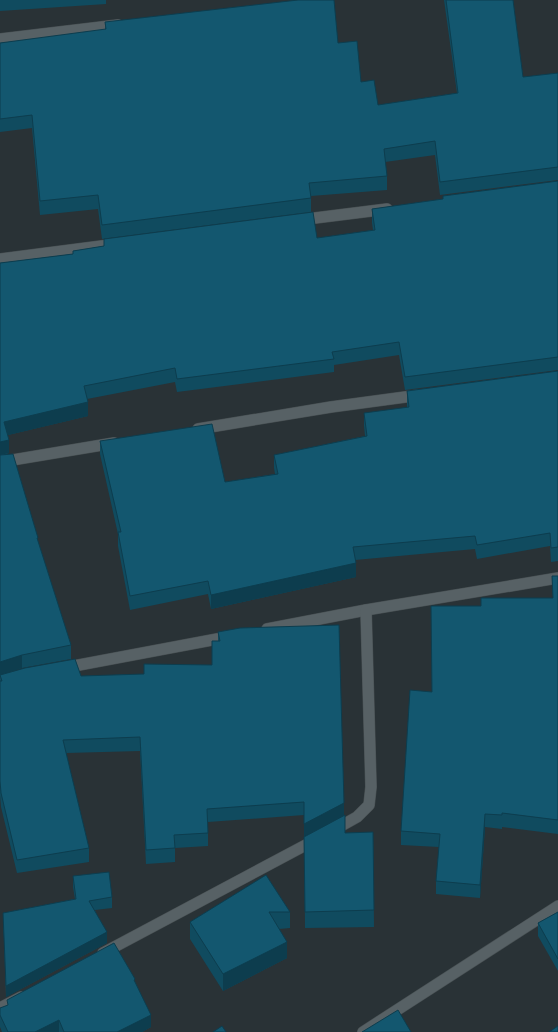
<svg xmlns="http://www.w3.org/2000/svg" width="558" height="1032" font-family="'Libre Baskerville',serif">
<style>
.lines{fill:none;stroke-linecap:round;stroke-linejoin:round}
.minor-casing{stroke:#474f52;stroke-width:12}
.minor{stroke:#576165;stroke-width:11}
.wall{fill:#104b5f}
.shaded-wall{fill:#0d3d4e}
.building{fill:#13576f;stroke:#0d3d4e}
</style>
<rect width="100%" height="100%" fill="#293236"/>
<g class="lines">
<defs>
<g id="minor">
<polyline points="0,39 118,25"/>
<polyline points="299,220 387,209"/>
<polyline points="0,259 117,244"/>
<polyline points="198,429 331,407 420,395"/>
<polyline points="0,462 114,443"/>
<polyline points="267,629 366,610 558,578"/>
<polyline points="63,668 233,636"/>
<polyline points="332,831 357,817 369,805 371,787 366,610"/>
<polyline points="103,953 317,839"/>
<polyline points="0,1008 21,997"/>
<polyline points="363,1032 558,906"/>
</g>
</defs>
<!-- minor casing -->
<use href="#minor" class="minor-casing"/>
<!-- minor -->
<use href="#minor" class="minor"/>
</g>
<!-- wall -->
<g class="wall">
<polygon points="0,0 106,0 106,4 0,11"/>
<polygon points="444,0 513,0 523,77 558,73 558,180 440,195 435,155 385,162 387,176 387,190 311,196 311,212 102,239 98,209 40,215 32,128 0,132 0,43 105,30 105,22 338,43 361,82 378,105 457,93"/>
<polygon points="558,181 558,370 405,390 399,355 334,365 334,372 177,392 175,382 87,399 88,416 8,435 9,453 4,455 38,542 71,645 71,659 22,668 0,675 0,263 73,254 73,251 104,246 104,239 317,238 373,230 372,223 372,209 443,199 443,196"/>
<polygon points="558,371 558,561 551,562 550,546 477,559 475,549 355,560 356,577 211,609 208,594 130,610 118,546 118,534 100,454 100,441 225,482 275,474 274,468 274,455 365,436 364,426 364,413 407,408 407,391"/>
<polygon points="552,576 558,576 558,834 502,827 502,829 485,827 480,898 436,894 436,881 439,847 401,845 401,831 432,692 481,606 553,598"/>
<polygon points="218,632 344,815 345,833 373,832 374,927 305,928 304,815 208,822 208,846 175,848 175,862 146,864 140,751 66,753 89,848 89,862 17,873 1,807 0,795 0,675 81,676 144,674 212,665 218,641"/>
<polygon points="266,875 290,912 290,928 279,929 287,958 223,991 190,939 190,922"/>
<polygon points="73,876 112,897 112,908 95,910 107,943 6,997 3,913 75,899 73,887"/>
<polygon points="558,912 558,971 538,936 538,923"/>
<polygon points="135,982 151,1027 142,1032 2,1032 0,1027 0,1008"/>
</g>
<!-- shaded-wall -->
<g class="shaded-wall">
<polygon points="88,402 88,416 4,436 4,422"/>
<polygon points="9,440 9,453 0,455 0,442"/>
<polygon points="356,563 356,577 211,609 211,595"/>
<polygon points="22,655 22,668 0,675 0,662"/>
<polygon points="344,803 344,816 304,837 304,824"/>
<polygon points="485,814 485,827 480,898 480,885"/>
<polygon points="107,932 107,943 6,997 6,986"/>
<polygon points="287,942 287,958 223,991 223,974"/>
<polygon points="151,1015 151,1027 142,1032 117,1032"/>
<polygon points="59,1020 59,1032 35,1032"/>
</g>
<!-- building -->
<g class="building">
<polygon points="298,0 334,0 338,43 357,41 361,82 374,80 378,105 458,93 446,0 513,0 523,77 558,73 558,167 440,182 435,141 384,149 387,176 309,183 311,198 102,225 98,195 40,201 32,115 0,119 0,43 106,29 105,22"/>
<polygon points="558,181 558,357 405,377 399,342 332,352 334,359 177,379 175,368 84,386 88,402 4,422 9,440 0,442 0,263 73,254 73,251 104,246 104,239 313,212 317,238 375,230 372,209 443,199 443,196"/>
<polygon points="558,371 558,547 551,548 550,533 477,545 475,536 353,547 356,563 211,595 208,581 130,596 118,532 121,532 100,441 212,424 225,482 278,474 274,455 367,436 364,413 409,407 407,391"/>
<polygon points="13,454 38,538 37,538 71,645 22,655 0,662 0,455"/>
<polygon points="552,576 558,576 558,820 502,813 502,815 485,814 480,885 436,881 440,834 401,831 410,690 432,692 431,606 481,606 481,598 553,598"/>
<polygon points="339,625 344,803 304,824 304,802 207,809 208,833 174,835 175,848 146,850 140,737 63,740 89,848 17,860 1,793 0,781 0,681 2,681 0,675 25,668 75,659 81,676 144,674 144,664 212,665 212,641 220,641 218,632 240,628"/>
<polygon points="345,815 345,833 373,832 374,910 305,912 304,837"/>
<polygon points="109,872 112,897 89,901 107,932 6,986 3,913 76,899 73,876"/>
<polygon points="266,875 290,912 269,912 287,942 223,974 190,922"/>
<polygon points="558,912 558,959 538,923"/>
<polygon points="114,943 135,979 134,980 151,1015 117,1032 64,1032 59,1020 35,1032 8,1032 0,1015 0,1008 8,1005 7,1000"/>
<polygon points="398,1010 411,1032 362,1032"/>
<polygon points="222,1026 226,1032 213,1032"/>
<polygon points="558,1026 558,1032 549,1032"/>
</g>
</svg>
